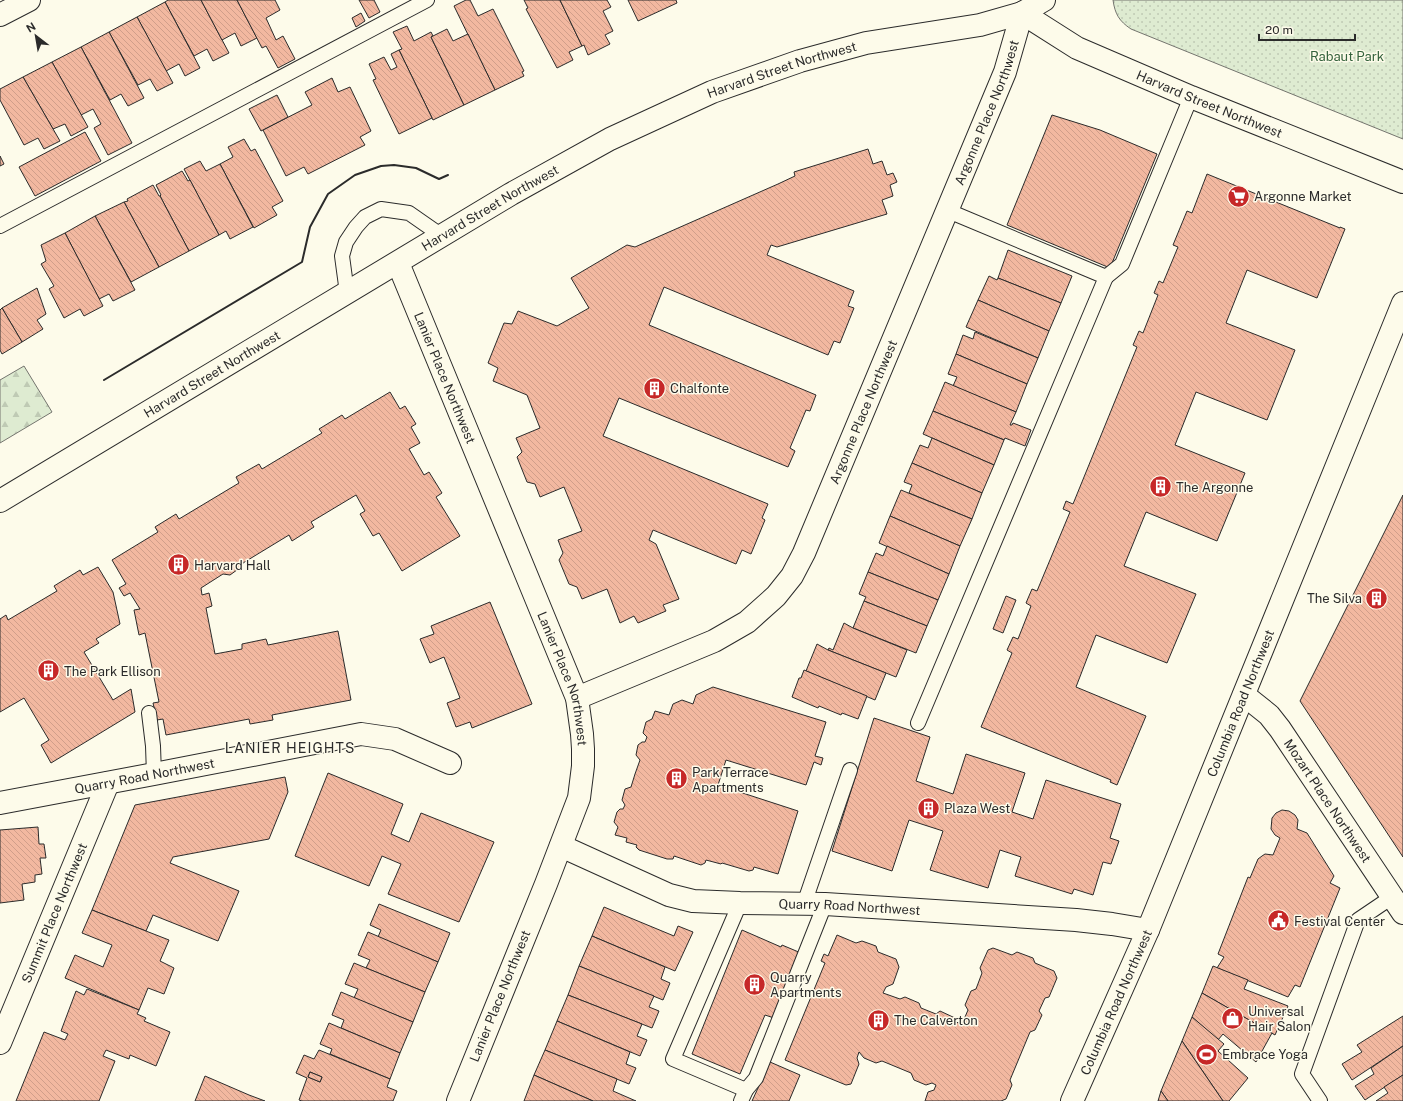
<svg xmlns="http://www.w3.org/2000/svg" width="1403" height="1101" font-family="'Public Sans',sans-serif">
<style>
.forest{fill:url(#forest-firs);stroke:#74746e}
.park{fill:url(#park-dots);stroke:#74746e}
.building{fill:url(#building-back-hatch);stroke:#2b2b2b;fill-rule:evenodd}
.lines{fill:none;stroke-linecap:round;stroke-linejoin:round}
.lane-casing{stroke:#2b2b2b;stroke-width:16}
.street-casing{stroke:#2b2b2b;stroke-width:24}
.secondary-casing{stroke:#2b2b2b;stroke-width:24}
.lane{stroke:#fdfbea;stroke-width:14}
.street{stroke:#fdfbea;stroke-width:22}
.secondary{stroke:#fdfbea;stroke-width:22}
.wall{stroke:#2b2b2b;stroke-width:2}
.labels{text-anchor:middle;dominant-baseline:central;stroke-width:3;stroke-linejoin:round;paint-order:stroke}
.park-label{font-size:13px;fill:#34623c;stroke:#fdfbea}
.street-label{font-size:13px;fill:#2b2b2b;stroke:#fdfbea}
.poi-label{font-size:13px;fill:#2b2b2b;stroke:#fdfbea;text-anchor:start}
.neighbourhood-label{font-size:14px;letter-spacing:1px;fill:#2b2b2b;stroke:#fdfbea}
</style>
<defs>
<pattern id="forest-firs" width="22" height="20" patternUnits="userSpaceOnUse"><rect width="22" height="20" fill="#deebd1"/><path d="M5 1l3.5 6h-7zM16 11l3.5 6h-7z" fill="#bfcab4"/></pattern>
<pattern id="park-dots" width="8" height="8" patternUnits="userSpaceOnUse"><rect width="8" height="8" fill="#deebd1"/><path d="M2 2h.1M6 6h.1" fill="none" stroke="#bfcab4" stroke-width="1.8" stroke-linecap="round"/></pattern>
<pattern id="building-back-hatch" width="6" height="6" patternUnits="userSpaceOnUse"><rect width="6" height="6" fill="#f2b8a0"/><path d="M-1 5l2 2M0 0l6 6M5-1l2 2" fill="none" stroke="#d09e8a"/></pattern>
</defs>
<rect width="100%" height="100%" fill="#fdfbea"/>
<!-- forest -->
<polygon class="forest" points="24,366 52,412 0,443 0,380"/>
<!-- park -->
<path class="park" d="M1113,0h290v139l-272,-110c-12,-8 -16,-15 -18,-29z"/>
<!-- building -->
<g class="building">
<polygon points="168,0 201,0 229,53 213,61 207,49 194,56 165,2"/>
<polygon points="201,0 237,0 257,38 241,46 235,33 222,40"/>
<polygon points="237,0 275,0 280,10 266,18 276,40 283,36 295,59 278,68 266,46 262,48"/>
<polygon points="359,0 374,0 380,12 369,18"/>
<polygon points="466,0 470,0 478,16 493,9 524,71 522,72 524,76 495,90 454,6"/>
<polygon points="524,0 560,0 582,46 569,52 573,60 557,68 526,9 528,8"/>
<polygon points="560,0 607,0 611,7 603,11 613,31 605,35 610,44 588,55 584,45 582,46"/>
<polygon points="628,0 676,0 677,3 638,21"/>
<polygon points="165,2 200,68 185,76 179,64 166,71 137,17"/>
<polygon points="361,13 365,21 356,27 352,18"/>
<polygon points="137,17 173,83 157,91 150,79 138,85 109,32"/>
<polygon points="407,26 414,41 431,32 433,36 431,37 464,105 433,120 399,50 402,49 393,32"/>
<polygon points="447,29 453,41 468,34 495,90 464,105 431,37"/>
<polygon points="109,32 144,98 128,106 121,94 110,100 81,47"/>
<polygon points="81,47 132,143 108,155 94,128 101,124 93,109 81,115 52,62"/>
<polygon points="399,50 432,118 399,134 373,80 376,79 369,64 384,57 391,70 397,67 391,54"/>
<polygon points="52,62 88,127 71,136 65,124 53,129 23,77"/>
<polygon points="23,77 60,141 44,149 38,138 24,145 0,100 0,89"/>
<polygon points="332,78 338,92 350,87 371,131 360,137 365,145 308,174 304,167 286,176 263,130 312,105 305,92"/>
<polygon points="277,95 288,117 261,131 249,109"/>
<polygon points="1052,115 1100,130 1157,154 1110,268 1007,225"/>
<polygon points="85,132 101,161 35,196 19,167"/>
<polygon points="244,139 251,151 255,149 283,201 272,207 277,215 254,228 220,164 233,157 228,147"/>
<polygon points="868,149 873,164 882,161 887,175 893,173 897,182 890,185 893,196 882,200 887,214 777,247 771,245 767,255 854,291 848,306 854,308 840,343 834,341 828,355 664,287 649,325 816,395 810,411 806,410 790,448 795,451 788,467 619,398 603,436 768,504 762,518 765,520 751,554 742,550 736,564 653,530 649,540 656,544 679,599 663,605 666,611 638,623 634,616 620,623 607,589 582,599 577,587 569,584 559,560 563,553 558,540 582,531 564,487 540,497 535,484 527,482 517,457 522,452 516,438 540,428 527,395 493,381 498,368 488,363 504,323 512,324 518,311 557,326 589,308 571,278 627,245 635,247 778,184 795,176 794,172"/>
<polygon points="0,156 4,164 0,166"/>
<polygon points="200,161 206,171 220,164 253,227 230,239 226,231 219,235 184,169"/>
<polygon points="182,171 188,181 190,180 219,235 189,251 160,196 161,195 156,185"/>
<polygon points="1207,174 1340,228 1340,227 1345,229 1317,298 1247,270 1226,323 1295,350 1267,420 1196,392 1175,445 1245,473 1217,541 1146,512 1124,566 1196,594 1167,663 1096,635 1076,687 1146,716 1117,785 1110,782 1111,780 981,727 1012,653 1007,650 1013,637 1018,639 1031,606 1026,603 1032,589 1037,591 1070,512 1063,509 1066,501 1073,504 1137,347 1133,345 1139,331 1143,333 1158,295 1154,293 1159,281 1163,283 1178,247 1173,245 1187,211 1192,213"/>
<polygon points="153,185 159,196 160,196 189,251 159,267 124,202 128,201 127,199"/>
<polygon points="124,202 159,267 131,282 95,216"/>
<polygon points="95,216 135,290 113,301 109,294 99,299 65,233"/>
<polygon points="65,233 103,306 84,316 80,309 64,318 49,289 54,286 41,264 46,261 41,245"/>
<polygon points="1008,250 1072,276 1061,303 998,278"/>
<polygon points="989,276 997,280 998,278 1061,303 1049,331 978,300"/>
<polygon points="37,288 46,314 37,320 43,329 22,342 2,308"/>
<polygon points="978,300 1049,331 1038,358 966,327"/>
<polygon points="2,308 22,342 2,354 0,350 0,310"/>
<polygon points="975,332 1038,358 1027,384 956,354 963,335 973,339"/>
<polygon points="956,354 1027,384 1016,412 953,386 957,377 948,374"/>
<polygon points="945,382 1016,412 1010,425 1012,425 1013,423 1031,430 1025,446 1005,438 1004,440 1002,439 933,411"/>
<polygon points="390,392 400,409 405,406 416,424 411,427 420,443 409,449 424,475 429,472 442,493 436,497 460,536 402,571 379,533 373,536 360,514 365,511 356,495 311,522 314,527 292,541 289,535 243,563 241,567 230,575 223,574 201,588 202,595 209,593 212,606 206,608 215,654 242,649 242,644 266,639 268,645 338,631 351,700 272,715 273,720 250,724 249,719 166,735 163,719 157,720 153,703 159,702 145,633 139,635 134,610 140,609 130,593 124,596 119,588 126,584 112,560 158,532 155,527 176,514 179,519 239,483 236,477 259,464 262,469 322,433 319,429 342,415 345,419"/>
<polygon points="933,411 1004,440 994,465 923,434"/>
<polygon points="932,438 994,465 982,493 912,463 920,445 928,448"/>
<polygon points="912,463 982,493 972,519 909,493 912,485 904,482"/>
<polygon points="901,490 972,519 960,546 890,516"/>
<polygon points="1403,495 1403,857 1300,701"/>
<polygon points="890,516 960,546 949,574 879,543"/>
<polygon points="887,546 949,574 938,600 868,572 876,553 883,556"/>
<polygon points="98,567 113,592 120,624 96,639 99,643 84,652 113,700 131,689 135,712 51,763 41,745 49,740 24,698 0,712 0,619 6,615 8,620 57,591 54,586 80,570 83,575"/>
<polygon points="868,572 938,600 927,626 864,601 866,597 859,594"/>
<polygon points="1006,596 1016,600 1003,633 993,629"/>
<polygon points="864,601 927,626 916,653 853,628"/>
<polygon points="490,602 532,704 472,728 470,722 456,727 447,703 460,698 444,657 430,663 420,639 434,634 431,626"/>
<polygon points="844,623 853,628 907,650 896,677 828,650 829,648 833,650"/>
<polygon points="817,644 828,650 886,673 875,700 806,671"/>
<polygon points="804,670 867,696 858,719 842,713 841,715 819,706 818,708 792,697 799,678 801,678"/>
<polygon points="713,687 826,722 815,756 823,758 821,765 814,762 806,785 726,760 718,785 798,811 778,874 754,867 753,870 749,871 722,863 721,864 706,860 705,863 701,865 674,856 673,859 667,859 639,850 636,847 637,845 626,842 627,838 615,835 618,827 614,822 617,812 620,809 623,809 625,805 622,800 625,789 631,787 635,774 640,760 636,755 638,745 642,742 645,742 647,737 643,733 646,722 652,719 655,711 669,715 673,704 682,700 693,704 696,695"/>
<polygon points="874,718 930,737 916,781 953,794 966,754 1025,773 1012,812 1033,819 1046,780 1121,804 1110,838 1119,841 1111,864 1103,862 1093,895 1074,889 1072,894 1015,876 1021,857 1000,850 988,888 930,870 943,831 909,820 892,871 832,851"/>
<polygon points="328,773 403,804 391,834 409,842 421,813 494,842 459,922 388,894 401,864 382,856 369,886 295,856"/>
<polygon points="285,777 288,792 269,839 173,857 170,863 239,891 218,941 153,915 146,931 92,910 135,805"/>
<polygon points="1282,810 1289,811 1295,815 1298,820 1297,829 1307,833 1334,876 1330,883 1340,888 1300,987 1295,985 1288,997 1217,968 1224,957 1218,954 1248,877 1250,878 1258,859 1262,856 1265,854 1273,855 1280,838 1275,835 1271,829 1272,818 1276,813"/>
<polygon points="38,827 39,844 44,844 46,858 40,858 42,874 35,875 35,882 22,884 24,900 0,903 0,830"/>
<polygon points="379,904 450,933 438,962 378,937 381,930 370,925"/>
<polygon points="604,907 674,936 678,926 693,932 675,971 592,936"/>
<polygon points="92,910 169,940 160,961 174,968 164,994 148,988 139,1010 65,978 75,955 103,967 112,945 82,933"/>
<polygon points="742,930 781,947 782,945 801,953 774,1018 765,1015 740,1074 692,1054"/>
<polygon points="368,932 438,962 425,992 366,968 370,960 358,955"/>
<polygon points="837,935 856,943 862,941 876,946 878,952 896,959 899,967 893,984 886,987 883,993 900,999 905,997 919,1003 921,1008 936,1014 940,1011 955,1018 956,1022 962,1024 968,1010 965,1005 971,991 976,989 982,973 980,968 988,950 993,948 1012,955 1017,952 1033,958 1035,963 1054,971 1057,978 1049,997 1045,998 1039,1011 1042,1015 1035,1030 1030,1032 1010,1080 1012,1085 1006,1099 1001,1101 925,1101 928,1092 934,1090 936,1085 932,1083 926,1085 914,1080 911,1073 882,1061 876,1063 864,1058 859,1052 857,1058 859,1064 851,1084 846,1085 785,1060 825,963 821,961 824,954 828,956"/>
<polygon points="592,936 665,967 661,979 670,983 663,1000 579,966"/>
<polygon points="354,963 425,992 413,1022 354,998 358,989 345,984"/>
<polygon points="579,966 654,996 649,1007 659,1011 652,1028 568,995"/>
<polygon points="1213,966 1248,980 1244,989 1288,1006 1275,1035 1202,993"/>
<polygon points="87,989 139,1010 137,1014 146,1018 144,1021 170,1032 156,1066 130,1055 129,1059 106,1050 103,1056 115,1061 99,1101 16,1101 44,1032 65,1040 68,1034 61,1031 76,991 84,995"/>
<polygon points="341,992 413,1022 400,1053 341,1028 344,1020 332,1015"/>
<polygon points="1202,993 1272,1033 1256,1062 1223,1034 1218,1040 1192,1017"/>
<polygon points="568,995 642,1024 637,1036 647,1040 640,1056 557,1021"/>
<polygon points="1403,1016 1403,1046 1352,1080 1342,1064 1362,1052 1357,1045"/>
<polygon points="1192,1017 1224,1044 1218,1051 1248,1078 1229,1101 1223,1101 1182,1041"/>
<polygon points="557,1021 630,1052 626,1064 636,1068 629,1084 545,1050"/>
<polygon points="329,1023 400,1053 390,1079 330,1054 332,1049 320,1044"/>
<polygon points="1182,1041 1223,1101 1168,1101 1161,1091"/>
<polygon points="1403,1046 1403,1075 1365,1100 1355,1086 1374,1074 1371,1068"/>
<path d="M319,1050l71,29 -3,8 10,4 -4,10h-91l-3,-1 8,-22 -11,-5 8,-18 10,4zM310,1072l12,5 -2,5 -12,-5z"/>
<polygon points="545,1050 617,1079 613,1091 636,1101 593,1101 534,1075"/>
<polygon points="770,1062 800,1075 789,1101 752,1101"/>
<polygon points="310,1072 322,1077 320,1082 308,1077"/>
<polygon points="534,1075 593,1101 524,1101"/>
<polygon points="1403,1075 1403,1101 1376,1101 1388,1093 1384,1087"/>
<polygon points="205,1076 249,1095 265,1101 195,1101"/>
<polygon points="1161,1091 1168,1101 1158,1101"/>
</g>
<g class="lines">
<defs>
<g id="lane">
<polyline points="0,226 427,0"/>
<polyline points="1106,277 1122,264 1191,97"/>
<polyline points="347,293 342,256 346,242 356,227 365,217 381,209 409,213 442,236"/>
<polyline points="149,713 153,746 154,774"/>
<polyline points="918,723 1106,277 946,210"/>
<polyline points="740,903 673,1059 746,1090"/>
<polyline points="804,904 850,770"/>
<polyline points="741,1101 746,1090 756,1078 825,904"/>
<polyline points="1320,1101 1302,1074 1358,920 1392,897"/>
</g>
<g id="street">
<polyline points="0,15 29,0"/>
<path id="s1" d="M398,263l179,435 5,36 1,15v17l-4,32 -33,86 -88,217"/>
<path id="s2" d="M1244,695l25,20 11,14 123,184"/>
<path id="s3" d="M577,698l137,-57 33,-19 29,-26 16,-20 12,-23 201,-481 17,-59"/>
<path id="s4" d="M0,803l154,-29 207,-40 34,5 55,24"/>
<path id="s5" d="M561,846l108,49 24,6 47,2 85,1 251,16 36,4 36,6"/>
<path id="s6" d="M0,1043l108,-260"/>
</g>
<g id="secondary">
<path id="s7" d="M1022,13l55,35 114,49 212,85"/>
<path id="s8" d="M0,501l511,-307 99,-55 102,-47 88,-31 66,-18 114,-18 42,-12 22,-13"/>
<path id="s9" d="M1072,1101l76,-171 255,-627"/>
</g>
</defs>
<!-- lane casing -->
<use href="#lane" class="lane-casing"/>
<!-- street casing -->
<use href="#street" class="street-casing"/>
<!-- secondary casing -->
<use href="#secondary" class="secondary-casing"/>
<!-- lane -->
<use href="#lane" class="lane"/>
<!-- street -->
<use href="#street" class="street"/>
<!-- secondary -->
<use href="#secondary" class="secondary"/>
<!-- wall -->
<polyline class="wall" points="104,380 302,262 310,227 328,194 355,175 381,166 394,165 416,168 439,179 448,175"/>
</g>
<!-- icons -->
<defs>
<symbol id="supermarket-disc" viewBox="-11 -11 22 22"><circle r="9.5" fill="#c62828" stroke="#fdfbea"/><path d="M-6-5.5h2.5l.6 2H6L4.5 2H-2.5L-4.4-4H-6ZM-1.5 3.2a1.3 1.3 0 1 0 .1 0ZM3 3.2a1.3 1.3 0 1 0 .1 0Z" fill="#fff"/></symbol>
<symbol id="building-disc" viewBox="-11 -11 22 22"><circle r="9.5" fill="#c62828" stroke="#fdfbea"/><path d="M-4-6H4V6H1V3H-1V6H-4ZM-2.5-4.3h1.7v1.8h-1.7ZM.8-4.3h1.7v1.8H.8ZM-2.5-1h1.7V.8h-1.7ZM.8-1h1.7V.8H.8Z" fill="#fff"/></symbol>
<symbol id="civic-disc" viewBox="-11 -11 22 22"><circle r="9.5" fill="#c62828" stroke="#fdfbea"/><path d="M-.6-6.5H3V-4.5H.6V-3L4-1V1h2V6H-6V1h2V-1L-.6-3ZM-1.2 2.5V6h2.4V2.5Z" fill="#fff"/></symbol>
<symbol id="shop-disc" viewBox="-11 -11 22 22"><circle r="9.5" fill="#c62828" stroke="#fdfbea"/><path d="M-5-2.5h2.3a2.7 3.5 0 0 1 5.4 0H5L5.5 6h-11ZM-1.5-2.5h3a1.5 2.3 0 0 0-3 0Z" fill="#fff"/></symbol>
<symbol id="stadium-disc" viewBox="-11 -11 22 22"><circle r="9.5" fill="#c62828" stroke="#fdfbea"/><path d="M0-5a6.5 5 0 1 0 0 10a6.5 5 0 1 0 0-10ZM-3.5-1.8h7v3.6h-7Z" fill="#fff"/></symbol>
</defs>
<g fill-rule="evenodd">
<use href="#supermarket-disc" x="1226" y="184" width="25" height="25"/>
<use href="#building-disc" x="642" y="376" width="25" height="25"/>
<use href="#building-disc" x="1148" y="474" width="25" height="25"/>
<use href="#building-disc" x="166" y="552" width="25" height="25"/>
<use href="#building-disc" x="1364" y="586" width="25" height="25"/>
<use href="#building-disc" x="36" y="658" width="25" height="25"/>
<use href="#building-disc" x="664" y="766" width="25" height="25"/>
<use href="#building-disc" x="916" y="796" width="25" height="25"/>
<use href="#civic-disc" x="1266" y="908" width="25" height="25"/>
<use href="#building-disc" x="742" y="972" width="25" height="25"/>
<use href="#shop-disc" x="1220" y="1006" width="25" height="25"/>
<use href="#building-disc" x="866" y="1008" width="25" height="25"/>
<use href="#stadium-disc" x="1194" y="1042" width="25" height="25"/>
</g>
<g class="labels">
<!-- park labels -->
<g class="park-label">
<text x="1347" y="56">Rabaut Park</text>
</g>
<!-- street labels -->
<g class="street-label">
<text stroke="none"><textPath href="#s8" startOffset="895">Harvard Street Northwest</textPath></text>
<text stroke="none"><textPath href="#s7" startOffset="209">Harvard Street Northwest</textPath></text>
<text stroke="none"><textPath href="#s3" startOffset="754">Argonne Place Northwest</textPath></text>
<text stroke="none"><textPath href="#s8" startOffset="571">Harvard Street Northwest</textPath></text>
<text stroke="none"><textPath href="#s8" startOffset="247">Harvard Street Northwest</textPath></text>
<text stroke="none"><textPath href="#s1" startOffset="124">Lanier Place Northwest</textPath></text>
<text stroke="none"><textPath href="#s3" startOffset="430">Argonne Place Northwest</textPath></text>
<text stroke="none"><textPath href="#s1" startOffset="448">Lanier Place Northwest</textPath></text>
<text stroke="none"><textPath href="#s9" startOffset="432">Columbia Road Northwest</textPath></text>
<text stroke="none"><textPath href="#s4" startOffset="147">Quarry Road Northwest</textPath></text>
<text stroke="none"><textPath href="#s2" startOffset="136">Mozart Place Northwest</textPath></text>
<text stroke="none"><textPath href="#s5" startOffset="300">Quarry Road Northwest</textPath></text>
<text stroke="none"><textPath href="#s6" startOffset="141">Summit Place Northwest</textPath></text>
<text transform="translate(500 996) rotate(-68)">Lanier Place Northwest</text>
<text stroke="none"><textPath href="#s9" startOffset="108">Columbia Road Northwest</textPath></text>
</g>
<!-- poi labels -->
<g class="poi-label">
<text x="1254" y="196">Argonne Market</text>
<text x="670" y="388">Chalfonte</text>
<text x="1176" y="487">The Argonne</text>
<text x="194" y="565">Harvard Hall</text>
<text x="1362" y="598" text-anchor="end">The Silva</text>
<text x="64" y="671">The Park Ellison</text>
<text x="692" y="772">Park Terrace<tspan x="692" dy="15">Apartments</tspan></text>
<text x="944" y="808">Plaza West</text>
<text x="1294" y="921">Festival Center</text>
<text x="770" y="977">Quarry<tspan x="770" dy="15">Apartments</tspan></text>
<text x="1248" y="1011">Universal<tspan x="1248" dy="15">Hair Salon</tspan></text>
<text x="894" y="1020">The Calverton</text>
<text x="1222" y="1054">Embrace Yoga</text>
</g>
<!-- neighbourhood labels -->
<g class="neighbourhood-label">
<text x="290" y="748">LANIER HEIGHTS</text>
</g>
</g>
<!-- north arrow -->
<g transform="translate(36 36) rotate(329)" stroke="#fdfbea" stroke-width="3" paint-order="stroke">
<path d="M0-3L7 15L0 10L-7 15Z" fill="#2b2b2b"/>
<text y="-6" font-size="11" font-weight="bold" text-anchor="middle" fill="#2b2b2b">N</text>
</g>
<!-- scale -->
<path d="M1259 34v6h96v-6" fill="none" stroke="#2b2b2b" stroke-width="2"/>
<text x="1265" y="34" font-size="12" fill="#2b2b2b" stroke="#fdfbea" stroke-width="3" paint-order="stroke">20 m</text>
</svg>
